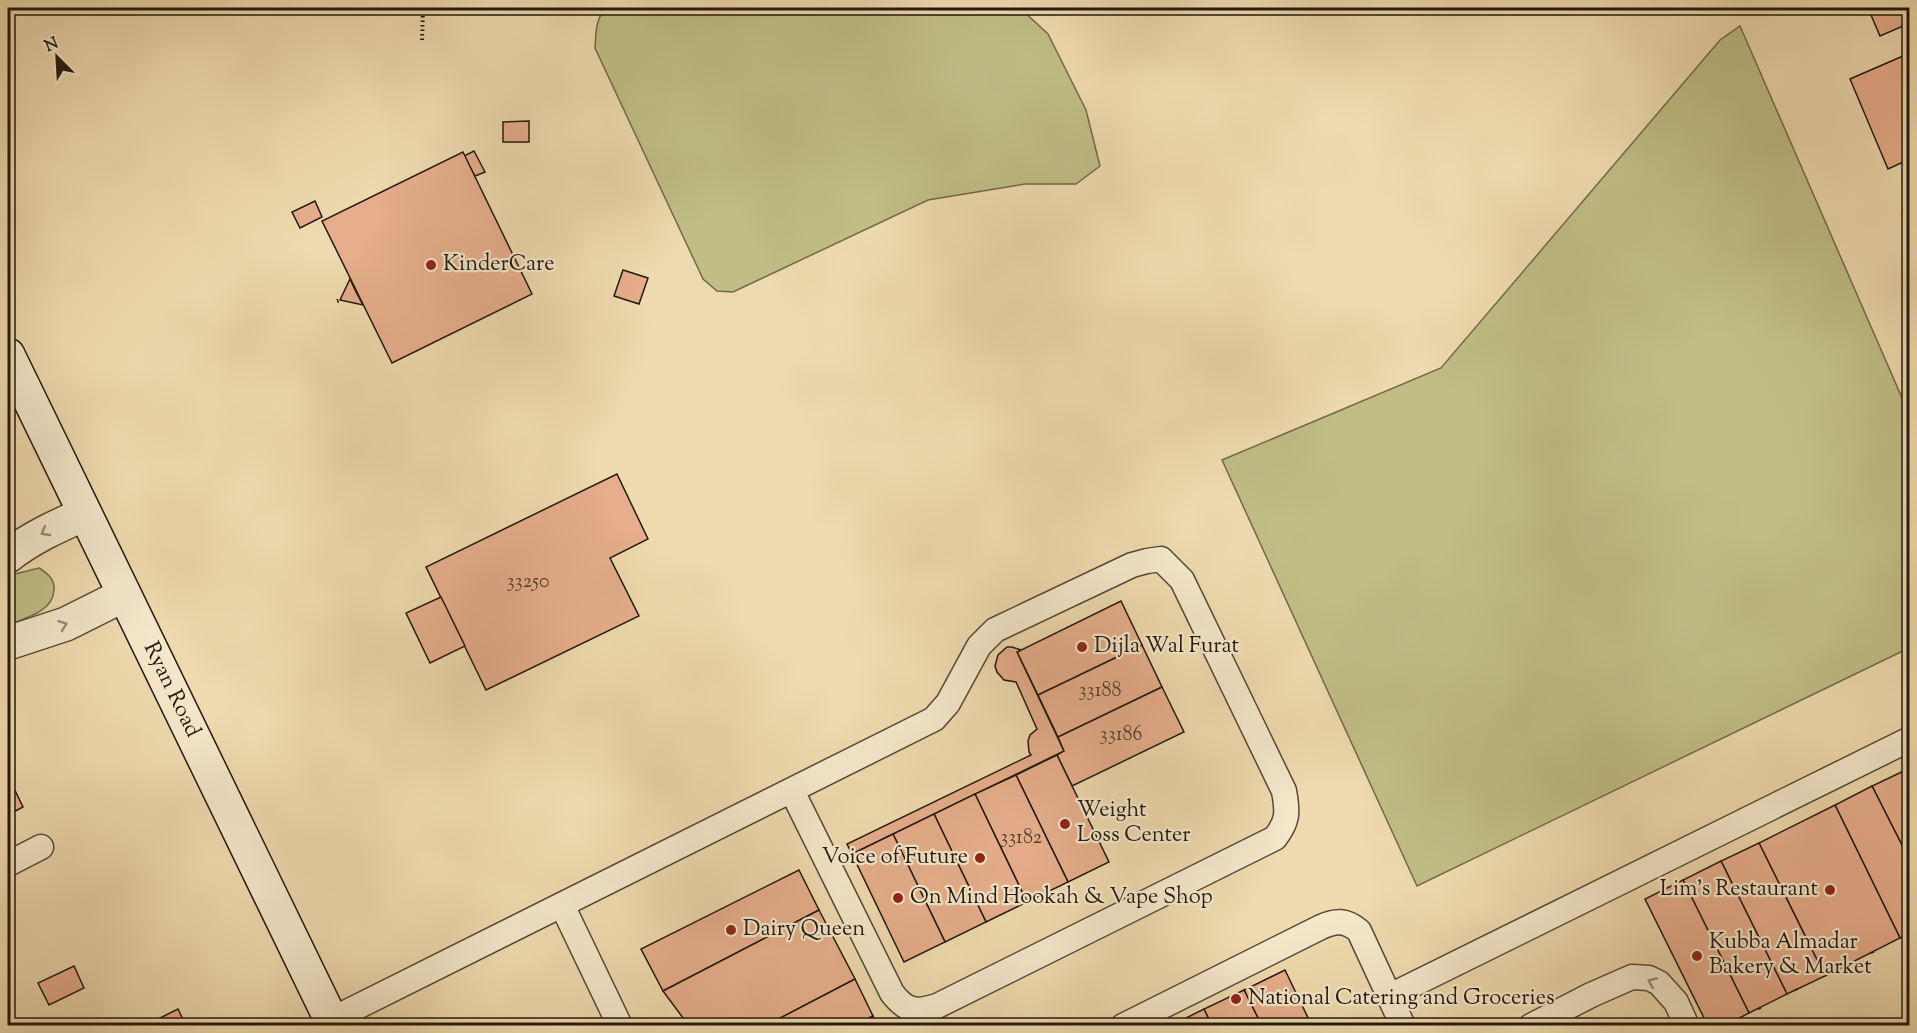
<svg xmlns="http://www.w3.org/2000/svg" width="1917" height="1033" font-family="'Sorts Mill Goudy',serif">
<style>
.green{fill:#c0bd85;stroke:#716a4a;stroke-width:1.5}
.building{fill:#e6ae8c;stroke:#22180e;stroke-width:1.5}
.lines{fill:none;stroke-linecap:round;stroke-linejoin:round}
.service-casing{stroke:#554836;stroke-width:27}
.minor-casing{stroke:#554836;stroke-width:36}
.secondary-casing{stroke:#22180e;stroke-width:36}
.path{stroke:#22180e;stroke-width:4;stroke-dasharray:1.5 3;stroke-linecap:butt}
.service{stroke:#f4e7ca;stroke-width:24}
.minor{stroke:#f4e7ca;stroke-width:33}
.secondary{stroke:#f4e7ca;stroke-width:33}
.oneway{stroke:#968a75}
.poi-dot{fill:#8f2418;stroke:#f4e7ca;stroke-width:2}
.labels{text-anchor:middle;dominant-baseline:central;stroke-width:4.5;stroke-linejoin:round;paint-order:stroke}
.number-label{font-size:20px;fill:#533e2e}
.poi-label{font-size:22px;fill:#22180e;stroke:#f4e7ca;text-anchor:start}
.street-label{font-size:22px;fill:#22180e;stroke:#f4e7ca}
</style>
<rect width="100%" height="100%" fill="#eedaae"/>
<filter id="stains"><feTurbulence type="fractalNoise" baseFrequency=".00333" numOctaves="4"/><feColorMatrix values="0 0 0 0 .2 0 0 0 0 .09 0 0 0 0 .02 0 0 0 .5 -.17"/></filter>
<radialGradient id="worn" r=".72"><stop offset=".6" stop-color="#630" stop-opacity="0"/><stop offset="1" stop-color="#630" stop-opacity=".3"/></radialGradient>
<!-- green -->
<g class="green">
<path d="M608,8h412l28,26 38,76 14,56 -24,18h-51l-97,16 -195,92 -16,-1 -14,-12 -108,-231c1,-13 0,-33 13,-40z"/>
<polygon points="1740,26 1909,414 1909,648 1417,886 1222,460 1441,368 1720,40"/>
<path d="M39,568c8,5 16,11 15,22 -1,22 -29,28 -46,35v-46l7,-5z"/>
</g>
<!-- building -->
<g class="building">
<polygon points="1868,8 1910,8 1910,23 1880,36"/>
<polygon points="1910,53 1910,159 1888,169 1850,79"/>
<polygon points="529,121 529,142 503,142 503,122"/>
<polygon points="474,151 485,172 475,176 464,156"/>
<polygon points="463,152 532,294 392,363 322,221"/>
<polygon points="315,201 322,217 300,228 292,212"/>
<polygon points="1910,211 1910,231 1902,214"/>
<polygon points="623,270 648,278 639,304 614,296"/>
<polygon points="350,279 356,292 363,305 340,300"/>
<polygon points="617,474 648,539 610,558 639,616 486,690 426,567"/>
<polygon points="441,597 465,646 430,663 406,613"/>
<polygon points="1121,601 1142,645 1038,695 1017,652"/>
<polygon points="1142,645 1162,687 1058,737 1038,695"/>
<polygon points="1007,647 1012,647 1021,650 1017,652 1064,751 852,854 847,844 1031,755 1029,752 1028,741 1030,735 1037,729 1016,682 1004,680 997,672 995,666 998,655"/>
<polygon points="1162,687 1184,732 1072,786 1057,755 1064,751 1058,737"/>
<polygon points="1057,755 1109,862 1068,882 1016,775"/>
<polygon points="1910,768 1910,861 1872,786"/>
<polygon points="1016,775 1068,882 1027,902 975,794"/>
<polygon points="8,776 23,807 8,815"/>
<polygon points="1872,786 1910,861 1910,934 1900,938 1835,805"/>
<polygon points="975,794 1027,902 986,922 934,814"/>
<polygon points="1835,805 1900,938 1825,976 1759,843"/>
<polygon points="934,814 986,922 945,942 893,834"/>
<polygon points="893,834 945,942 904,962 852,854"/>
<polygon points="1759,843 1825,976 1787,994 1721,861"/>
<polygon points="1721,861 1787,994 1749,1013 1683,880"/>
<polygon points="799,870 819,910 663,991 641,949"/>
<polygon points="1683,880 1749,1013 1724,1026 1708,1026 1645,899"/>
<polygon points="819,910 855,979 765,1026 689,1026 663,991"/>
<polygon points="74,966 84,988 49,1005 38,983"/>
<polygon points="1285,970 1312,1026 1262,1026 1244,990"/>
<polygon points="855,979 873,1016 853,1026 765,1026"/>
<polygon points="1244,990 1262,1026 1212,1026 1204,1009"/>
<polygon points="178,1009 186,1026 144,1026"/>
<polygon points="1204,1009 1212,1026 1170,1026"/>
<polygon points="873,1016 878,1026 853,1026"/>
</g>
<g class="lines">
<defs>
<g id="service">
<polyline points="8,864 41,847"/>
<polyline points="562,905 620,1026"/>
<polyline points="1390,996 1910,739"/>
<path d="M331,1020l603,-301 14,-16 31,-57 16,-16 137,-65 15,-4 14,-2 21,21 102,211c4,22 4,30 -9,47l-338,168c-22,7 -31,5 -45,-13l-100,-202"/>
<path d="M1123,1026l198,-99c15,-7 25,-7 38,4l44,95"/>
<polyline points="1531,1026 1591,995 1632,977 1649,978 1659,983 1676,1002 1687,1026"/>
</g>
<g id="minor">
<path d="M8,556c23,-18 49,-30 77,-42"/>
<polyline points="8,643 66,624 124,595"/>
</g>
<polyline id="secondary" points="8,355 334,1026"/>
</defs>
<!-- service casing -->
<use href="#service" class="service-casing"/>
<!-- minor casing -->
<use href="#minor" class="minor-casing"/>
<!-- secondary casing -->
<use href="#secondary" class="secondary-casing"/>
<!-- path -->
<g class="path">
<polyline points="375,8 379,16"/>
<polyline points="422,40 423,8"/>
<polyline points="337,301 340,300"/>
<polyline points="1872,952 1873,955"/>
<polyline points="1853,962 1855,965"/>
<polyline points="1796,989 1798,993"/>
<polyline points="1759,1008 1760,1012"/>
<polyline points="1740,1018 1741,1021"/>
</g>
<!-- service -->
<use href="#service" class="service"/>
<!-- minor -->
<use href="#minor" class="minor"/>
<!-- secondary -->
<use href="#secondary" class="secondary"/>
</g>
<!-- one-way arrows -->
<defs><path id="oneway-chevron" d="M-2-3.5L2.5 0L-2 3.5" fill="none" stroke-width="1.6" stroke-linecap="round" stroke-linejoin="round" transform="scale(1.5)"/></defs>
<g class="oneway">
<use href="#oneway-chevron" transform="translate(45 532) rotate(150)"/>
<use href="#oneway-chevron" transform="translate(63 625) rotate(-20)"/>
<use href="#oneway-chevron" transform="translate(1652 982) rotate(-157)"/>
</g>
<!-- markers -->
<g class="poi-dot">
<circle cx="431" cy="265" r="6"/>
<circle cx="1082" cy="647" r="6"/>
<circle cx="1065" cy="824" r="6"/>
<circle cx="980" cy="858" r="6"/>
<circle cx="1830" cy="890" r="6"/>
<circle cx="898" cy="898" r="6"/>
<circle cx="731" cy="930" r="6"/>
<circle cx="1697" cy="956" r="6"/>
<circle cx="1236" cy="999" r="6"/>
</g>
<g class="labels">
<!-- number labels -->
<g class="number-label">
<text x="528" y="582">33250</text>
<text x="1100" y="691">33188</text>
<text x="1121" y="735">33186</text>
<text x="1021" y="838">33182</text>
</g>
<!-- poi labels -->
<g class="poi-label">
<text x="443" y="265">KinderCare</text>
<text x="1094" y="647">Dijla Wal Furat</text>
<text x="1077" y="811">Weight<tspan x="1077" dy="25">Loss Center</tspan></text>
<text x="968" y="858" text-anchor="end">Voice of Future</text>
<text x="1818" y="890" text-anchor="end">Lim's Restaurant</text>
<text x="910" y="898">On Mind Hookah &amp; Vape Shop</text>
<text x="743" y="930">Dairy Queen</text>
<text x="1709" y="943">Kubba Almadar<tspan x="1709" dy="25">Bakery &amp; Market</tspan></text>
<text x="1248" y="999">National Catering and Groceries</text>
</g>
<!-- street labels -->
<g class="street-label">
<text transform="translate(171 690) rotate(64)">Ryan Road</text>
</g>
</g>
<!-- margin -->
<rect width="1917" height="1033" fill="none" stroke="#eedaae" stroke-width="30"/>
<rect x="9" y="9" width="1899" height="1015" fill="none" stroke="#22180e" stroke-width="3"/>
<rect x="15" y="15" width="1887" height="1003" fill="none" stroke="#22180e" stroke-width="1.5"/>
<!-- north arrow -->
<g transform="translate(57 57) rotate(336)" stroke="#f4e7ca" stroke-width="4.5" paint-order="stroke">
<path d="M0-4.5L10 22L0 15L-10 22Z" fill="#22180e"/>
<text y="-9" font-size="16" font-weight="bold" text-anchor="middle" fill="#22180e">N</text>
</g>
<rect width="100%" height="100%" filter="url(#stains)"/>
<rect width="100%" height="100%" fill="url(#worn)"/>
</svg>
